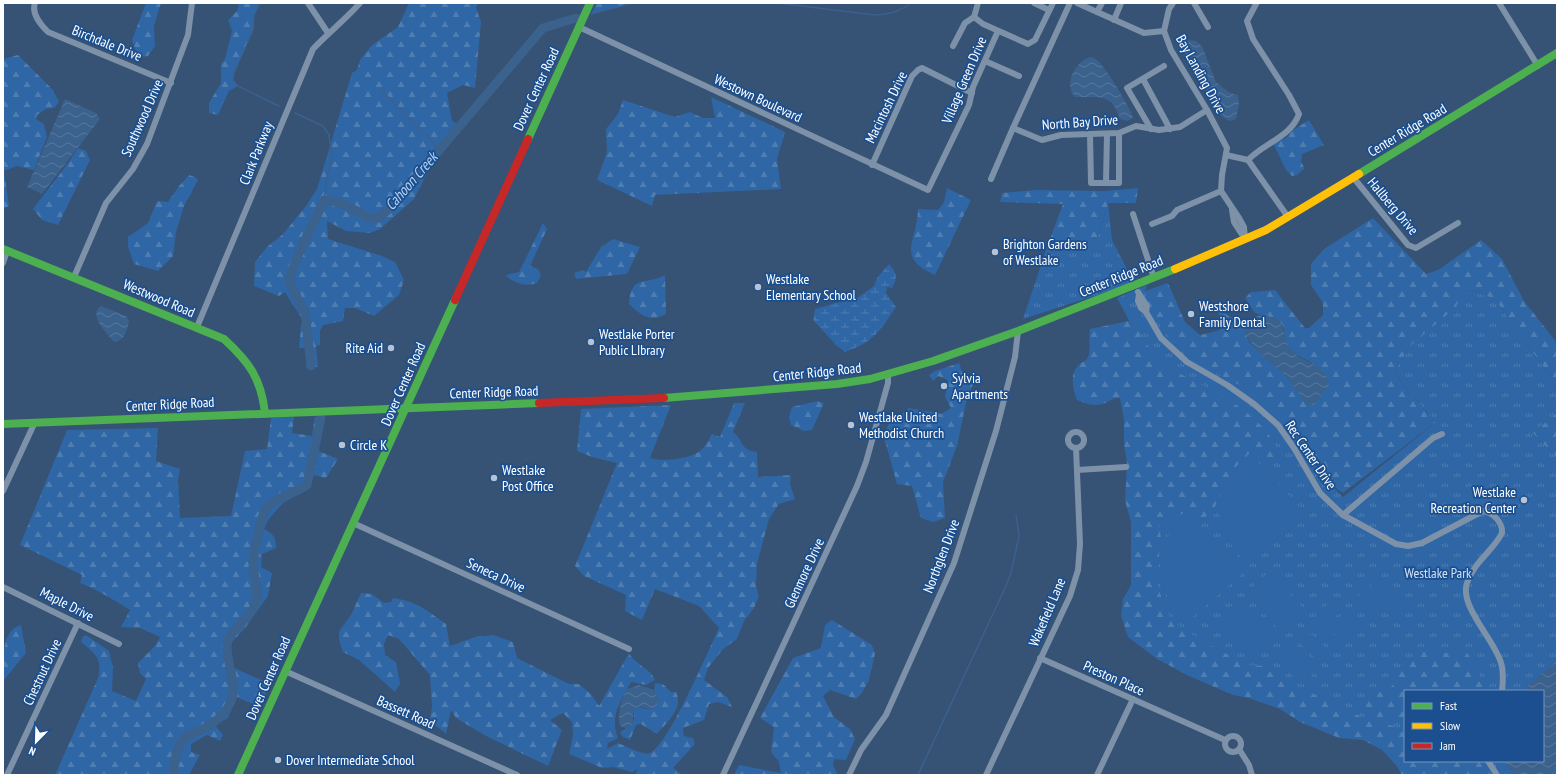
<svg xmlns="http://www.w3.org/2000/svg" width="1560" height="778" font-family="'PT Sans Narrow',sans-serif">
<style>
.grass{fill:url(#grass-tufts)}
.forest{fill:url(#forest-firs)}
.wetland{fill:url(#wetland-marsh)}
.garden{fill:#2f66a5}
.water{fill:url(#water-waves)}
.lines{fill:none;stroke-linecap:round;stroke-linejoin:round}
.stream{stroke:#3b618d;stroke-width:1.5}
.river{stroke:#3b618d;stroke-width:9}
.street{stroke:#7d92a8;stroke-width:6}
.fast{stroke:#4caf50;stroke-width:8}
.slow{stroke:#ffc107;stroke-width:8}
.jam{stroke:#c62828;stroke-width:8}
.poi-dot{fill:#b9c2ce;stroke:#1b4f8f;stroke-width:1.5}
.labels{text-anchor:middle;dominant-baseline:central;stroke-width:3.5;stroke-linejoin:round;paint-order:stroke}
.street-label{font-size:14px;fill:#fff;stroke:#1b4f8f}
.poi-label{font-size:14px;fill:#fff;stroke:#1b4f8f;text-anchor:start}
.park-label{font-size:14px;fill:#cfe3fa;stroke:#1b4f8f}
.water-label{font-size:15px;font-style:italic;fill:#b5d3f5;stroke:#1b4f8f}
</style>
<defs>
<pattern id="grass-tufts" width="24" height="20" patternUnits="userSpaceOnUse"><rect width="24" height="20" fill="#2f66a5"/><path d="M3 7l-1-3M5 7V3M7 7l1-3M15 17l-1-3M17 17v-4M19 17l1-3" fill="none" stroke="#4e7db2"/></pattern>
<pattern id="forest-firs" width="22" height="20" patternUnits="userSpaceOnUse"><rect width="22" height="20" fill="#2f66a5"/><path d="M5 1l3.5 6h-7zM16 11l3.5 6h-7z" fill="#4e7db2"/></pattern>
<pattern id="wetland-marsh" width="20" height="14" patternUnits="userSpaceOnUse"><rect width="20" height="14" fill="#2f66a5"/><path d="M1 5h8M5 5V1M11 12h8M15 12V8" fill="none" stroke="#4e7db2"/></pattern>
<pattern id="water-waves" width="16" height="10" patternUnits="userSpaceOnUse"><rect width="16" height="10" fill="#3b618d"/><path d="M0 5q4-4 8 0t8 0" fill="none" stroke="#58799e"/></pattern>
</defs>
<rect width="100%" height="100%" fill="#365274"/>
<!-- grass -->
<g class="grass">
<polygon points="1108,203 1112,240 1134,283 1023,319 1045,253 1063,249 1085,247 1098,236"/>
<polygon points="1147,285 1145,291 1229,373 1276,404 1324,478 1343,497 1436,422 1409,392 1394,372 1410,345 1431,327 1463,290 1476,292 1495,299 1550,376 1557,390 1557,413 1533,433 1557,458 1557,775 1489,775 1482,761 1543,761 1543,691 1405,691 1405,739 1245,666 1170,624 1153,594 1142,345 1117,298"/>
</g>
<!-- forest -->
<g class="forest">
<polygon points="146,3 161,3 154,26 155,46 148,56 138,57 132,40"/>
<polygon points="239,3 260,3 254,15 253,30 234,73 233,80 238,86 229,91 218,115 209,113 209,103 221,83 221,64 225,59 232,31 228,20 237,11"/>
<polygon points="409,3 478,3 476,8 481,22 475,88 463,85 447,93 452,121 460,125 438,151 414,199 380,229 370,233 346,231 327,221 328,239 382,256 395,262 404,280 399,295 374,316 355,308 345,308 343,321 323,325 320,331 320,345 316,346 318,367 306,367 308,348 299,348 301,325 304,322 285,292 279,296 254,286 255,262 267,247 283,234 306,206 317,189 352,73 357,70 360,60 372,45 398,27"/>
<polygon points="597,3 633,3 591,14"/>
<polygon points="18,55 53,90 59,102 54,108 46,109 37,115 36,119 44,124 47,137 34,170 17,166 4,171 9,206 3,209 3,59"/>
<polygon points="711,97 785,132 777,159 781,189 655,195 652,206 597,180 607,152 606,129 618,114 623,100 675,117 690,112 703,118 715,118"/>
<polygon points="1309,120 1324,145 1302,154 1301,162 1303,165 1304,169 1297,175 1292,176 1286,170 1273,143 1286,138 1293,130"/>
<path d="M78,148l8,3 4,9 -32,65 -16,-5 -9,-11c15,-20 31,-39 45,-61z"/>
<polygon points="189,175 195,177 198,180 184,206 176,232 173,256 158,271 134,264 128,247 128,237 148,223 157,201 168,202 179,186"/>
<path d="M947,188l24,12 -36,75c-40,-18 -18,-32 -17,-66l20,1 6,-8z"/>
<polygon points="1138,188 1136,203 1108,203 1098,236 1085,247 1063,249 1045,253 1063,204 1000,202 1002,193 1036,190 1104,191"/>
<path d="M1373,218l53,56 12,-4 43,-30 21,19 22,42 33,42v47l-7,-14 -55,-77 -19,-7 -13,-2 -7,17 -46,39 -16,26 15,20 27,30 -93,71 -10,-7 -48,-66 -29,-27 -66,-33 -15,-12 -28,-47 -2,-10 23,-8 17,39 15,13 17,-4 4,-2 -3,-19 27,15v8l5,10 39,36 19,26 4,-42c-8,-5 -23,-10 -26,-20 -3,-8 1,-14 -6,-21 -8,-7 -17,-5 -25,-9l-10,-15 6,-6 24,-2 30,38h4l14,-13v-12l-12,-18v-21l13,-15z"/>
<path d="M543,223l4,6 -17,37 8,3 3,6 -4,8c-12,4 -21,1 -31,-7l3,-2 10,-2z"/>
<polygon points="613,239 640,247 627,274 576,279 574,273 583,270 586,272 601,247"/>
<path d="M665,275l1,39c-17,9 -25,1 -37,-10 2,-31 17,-18 36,-29z"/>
<path d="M1133,320c7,12 13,26 23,36 11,13 29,20 44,28 27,13 70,39 78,69l-7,11 -7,4 -14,-14c-8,10 -21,22 -27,34 -10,19 -4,23 -26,33l-10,-10 -11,6 -10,1 -7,8 2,12 -5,43 7,21 8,17 13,11 62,35 23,1 22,18 15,9 23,5 33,20 35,9 8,6v28h80l6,14h-89l-6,-10 -14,-15 -19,-10 -24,-2 -39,-16 -20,-13 -31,-11 -16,-3 -44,-19 -32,-17 -29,-22 -7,-21 2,-17 8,-14v-63l-6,-21 2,-38 -3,-19v-24l-4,-22c-9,0 -10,4 -18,6 -8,3 -17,-1 -25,-4 -4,-10 -8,-27 2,-35 3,-4 7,-3 9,-8 3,-8 0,-19 2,-28z"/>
<polygon points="959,363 965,379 976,376 966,403 957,446 943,482 945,518 933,522 921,518 912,486 897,484 884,437 890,420 902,414 909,408 941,414 951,408 945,397 948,380 938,376 933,381 929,375 935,371"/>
<polygon points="818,401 824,403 812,430 804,431 791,425 789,417 792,407"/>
<path d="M734,403h11l-12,29c12,9 5,17 24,20l1,25 33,-2 -1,9 5,15 -16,5 -10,15 -12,45 -1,22 3,10 -5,12 -10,13 -7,18 -14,10 -15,19 -4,12 23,17 5,10 -14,-5 -9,2 -5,16 -21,8 1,8 9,2 2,6 -22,24 10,7h-48l3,-6 -6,3 -19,-5 -11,1 -33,-14 4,-19 -1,-13 -9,-9 -13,7 12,10 -14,36 -62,-30 -30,-18 -5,-8 -5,24 -16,-13 2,-15 -2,-31 -31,-36 -11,-4 -4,9 1,11 11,7 4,21 -5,9 -36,-32 -16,-8c-9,-25 -2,-20 9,-39 3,-7 6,-14 9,-20l11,1 12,9 7,-1 2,-4c23,3 35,13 53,26l4,22 25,-9 18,-2 20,7 4,16 52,26h10l12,10 8,12 30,-53c7,12 22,16 26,27l-9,5 -15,-3c-10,18 -22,35 -13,56l-10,5 -1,6 11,-6c8,3 26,13 32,10 19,-9 58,-102 69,-125l-20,-22 -44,-17 -13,31 -17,-9 1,-16 -42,-19 -9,-10 42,-103 -25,-6 -15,-6 4,-42 90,-4 -21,53c12,4 42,1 51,-8 5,-4 8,-11 11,-16l8,3z"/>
<polygon points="1557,413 1557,458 1533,433"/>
<path d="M323,416l-7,34 22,9 -12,19 -12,-3 -6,14 -25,14 -15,17 -4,9c10,5 12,9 12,19l-14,6 -1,13 11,6 -4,23 -23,32 -14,15 1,24 38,17 -10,23 -24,-10 -8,21 -13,7 8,10 -3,6 -13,-6 -16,9v8l9,3 -11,20h-134l43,-97c5,-20 -3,-24 -17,-36l1,-4 4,-3 23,16 4,17 -1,23 24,10 10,-22 -6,-6 -2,-10 17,-17 5,-9 -20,-9 -19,-1 9,-17c-16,-10 -32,-20 -50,-27l2,-8 -62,-30 47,-115 91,-2 -2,33 24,8 -2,11 2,38 51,-2 14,-65 22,-2 4,-31 23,-1 -2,16 20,3 3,-19z"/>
<polygon points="832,620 872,645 875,654 869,680 862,693 856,699 830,690 823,696 834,717 850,729 855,739 846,760 834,759 833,765 838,775 734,775 739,765 781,773 779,762 771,752 774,727 760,718 793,658 821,648 825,625"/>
<path d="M21,625l5,28 -23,28c0,-17 -3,-51 18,-56z"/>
<path d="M1462,648l6,6 19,37h-82v32c-14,-9 -36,-1 -45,-17l2,-7 6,-6 16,-1 9,-7 16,-26 13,-7 24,1z"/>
<path d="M655,683l8,1 8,8h5c8,16 -9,30 -19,42l-16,-10 -5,1 -6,15 -7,-3 -3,-5c10,-6 17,-8 13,-22l4,-3 10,2 12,-8 -5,-11z"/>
</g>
<!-- wetland -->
<path class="wetland" d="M889,264c8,9 9,13 3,24l-5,-1 -1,6 10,14c-16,24 -22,35 -51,45l-8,-6 -24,-26 2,-11 24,-7 15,-2 20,-14 3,-8z"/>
<!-- garden -->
<g class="garden">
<path d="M1250,453l54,59v5l-56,49c-36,-40 -42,-75 2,-113z"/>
<path d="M1187,511l54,58v6l-53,46c-7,-7 -16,-14 -20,-23 -9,-17 -8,-49 2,-66 4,-8 11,-14 17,-21z"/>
<polygon points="1269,572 1302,607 1278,629 1246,593"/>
<polygon points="1380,575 1395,590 1384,600 1370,585"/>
<polygon points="1366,589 1381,603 1371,613 1356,598"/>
<polygon points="1399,595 1409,604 1394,619 1385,609"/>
<polygon points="1335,598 1345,607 1330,622 1320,612"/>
<polygon points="1239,599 1272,634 1249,656 1216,620"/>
<polygon points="1349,611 1364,626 1354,636 1339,621"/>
<polygon points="1318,614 1332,629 1322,639 1307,624"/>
<polygon points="1341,628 1351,638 1336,652 1327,643"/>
<polygon points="1312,634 1326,649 1316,659 1301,644"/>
<polygon points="1292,641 1319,668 1302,685 1275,658"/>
</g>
<!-- water -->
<g class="water">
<polygon points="1189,40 1196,41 1202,46 1216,82 1230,93 1238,95 1239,104 1236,119 1231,121 1227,120 1219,114 1182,48 1184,43"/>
<path d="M1090,57c2,0 6,2 8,4 7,5 35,51 35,57l-6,3 -7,-2c-8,-27 -22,-21 -45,-22 -12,-13 0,-35 15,-40z"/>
<polygon points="65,99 96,113 100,119 42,194 27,187"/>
<path d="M101,306l25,10 3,5c-2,9 -4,20 -15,21 -6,-8 -27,-27 -13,-36z"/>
<path d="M1263,315c31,6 14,21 30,37 14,13 31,10 36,32l-15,21h-6c-8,-8 -13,-18 -20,-27 -12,-13 -75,-56 -25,-63z"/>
<polygon points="1557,661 1557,765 1550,775 1516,775 1508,768 1504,761 1543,761 1543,691 1522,691"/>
<path d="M639,685l15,5 5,11c-5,12 -13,6 -22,6l-4,3v13l-5,6 -8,-3c-3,-12 1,-27 7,-37z"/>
</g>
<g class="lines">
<!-- stream -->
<g class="stream">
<polyline points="260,3 254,15 253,30 234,73 233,80 238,86 279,106"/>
<path d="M777,3l98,12c15,-1 24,-3 36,-12"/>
<polyline points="591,14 633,3"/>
<polyline points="380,89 425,134 429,136 438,151"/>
<polyline points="295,113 323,126 329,135 332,159 327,175 324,200"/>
<polyline points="918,775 1005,588 1011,573 1019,536 1016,515"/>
</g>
<!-- river -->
<g class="river">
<path d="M311,366l-6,-53 -16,-32c7,-28 24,-54 35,-81l17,3 29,15h9l13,-12 151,-178 33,-10"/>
<path d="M173,775c2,-11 2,-26 10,-35 5,-6 12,-7 18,-10 12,-6 25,-16 30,-29 7,-13 -4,-38 -4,-54 0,-16 23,-27 28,-42 5,-13 -1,-26 -2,-39 0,-8 8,-50 12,-56 10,-14 29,-15 42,-25l14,-67"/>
</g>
<!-- street -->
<g class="street">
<path d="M35,3c-4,11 6,22 13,29l123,51"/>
<polyline points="308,3 328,33"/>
<polyline points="1034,3 1049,10"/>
<polyline points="1070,3 1013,128 1042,140 1061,135 1119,133 1136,126 1159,130 1180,127 1207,110"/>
<polyline points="1077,3 1144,33 1164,31"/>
<polyline points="1173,3 1169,9 1164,31 1171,50 1207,110 1227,148 1222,175 1221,191 1239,218 1244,227 1245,239"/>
<polyline points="1194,3 1208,27"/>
<polyline points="1499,3 1538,66"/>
<path d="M1256,4l-9,17 6,18 36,56 10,19c-8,23 -35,29 -51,46l40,57"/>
<polyline points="1097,12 1102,3"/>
<polyline points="974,17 983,24 1028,44 1035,40 1053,3"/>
<polyline points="1114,20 1121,3"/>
<polyline points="579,27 928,190 969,105 973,87 998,31"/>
<polyline points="953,46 965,23 974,17 978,3"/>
<polyline points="985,61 1019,76"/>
<polyline points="1143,79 1170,129"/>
<polyline points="1151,129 1127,88 1164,66"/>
<polyline points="1090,134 1091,183 1119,183 1119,133"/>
<polyline points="1226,155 1248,160"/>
<polyline points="872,165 912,76 918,70 922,68 972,93"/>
<polyline points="1353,177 1408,245 1416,248 1458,223"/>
<polyline points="991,179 1013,128"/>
<polyline points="1106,183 1107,134"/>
<polyline points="1232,210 1234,222 1245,239"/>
<polyline points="1133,214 1154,278"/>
<polyline points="1152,224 1172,216 1177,210 1221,191"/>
<polyline points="3,263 7,251"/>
<polyline points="74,277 106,203 133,169 147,144 188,35 192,3"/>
<polyline points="1138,292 1147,306 1146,312"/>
<path d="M1139,294l-1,7 3,7 5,4 15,26 26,24 40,23 27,19 24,21 16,23 26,45 23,22 53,29 12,2 14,-3 61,-32c10,1 20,12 19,22 -9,18 -29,30 -35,50 -8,23 27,56 34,80 3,9 2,19 1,28"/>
<path d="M197,327l116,-278c15,-16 32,-29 47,-46"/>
<circle cx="1076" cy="440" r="8"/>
<polyline points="1077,470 1126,467"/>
<polyline points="3,491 35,422"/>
<polyline points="1343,515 1433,438 1442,434"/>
<polyline points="353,523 629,649"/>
<polyline points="3,587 119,644"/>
<polyline points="1040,658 1225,740"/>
<polyline points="285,671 517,775"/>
<circle cx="1233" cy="744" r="8"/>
<polyline points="1239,749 1249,765 1252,775"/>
<polyline points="1488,761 1497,775"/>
<polyline points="7,775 78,623"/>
<polyline points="723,775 857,486 866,462 888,383 888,374"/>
<polyline points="849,775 861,750 886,715 954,563 996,431 1015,357 1018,331"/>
<polyline points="986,775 1070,596 1078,570 1080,544 1076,448"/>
<polyline points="1097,775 1133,699"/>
</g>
<!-- fast -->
<g class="fast">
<polyline points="528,139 590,3"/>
<polyline points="1359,174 1557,53"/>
<path d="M3,249l221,90c25,23 37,39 41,74"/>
<polyline points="664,398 837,384 870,379 933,361 1018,331 1175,269"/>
<polyline points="3,424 539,403"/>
<polyline points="238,775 455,300"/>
</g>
<!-- slow -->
<polyline class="slow" points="1175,269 1266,230 1359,174"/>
<!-- jam -->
<g class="jam">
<polyline points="455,300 528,139"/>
<polyline points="539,403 664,398"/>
</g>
</g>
<!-- markers -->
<g class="poi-dot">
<circle cx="995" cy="252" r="4"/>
<circle cx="758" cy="287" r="4"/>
<circle cx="1191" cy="314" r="4"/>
<circle cx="591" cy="342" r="4"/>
<circle cx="391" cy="348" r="4"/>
<circle cx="944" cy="386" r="4"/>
<circle cx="851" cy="425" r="4"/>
<circle cx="342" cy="445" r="4"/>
<circle cx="494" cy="478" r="4"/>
<circle cx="1524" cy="500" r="4"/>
<circle cx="278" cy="760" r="4"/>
</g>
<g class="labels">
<!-- street labels -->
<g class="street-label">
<text transform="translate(107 43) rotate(22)">Birchdale Drive</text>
<text transform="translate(1201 74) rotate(61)">Bay Landing Drive</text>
<text transform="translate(964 80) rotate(-67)">Village Green Drive</text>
<text transform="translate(536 89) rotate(-65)">Dover Center Road</text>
<text transform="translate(758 98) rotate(25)">Westown Boulevard</text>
<text transform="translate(886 107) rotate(-64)">Macintosh Drive</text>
<text transform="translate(142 118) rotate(-66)">Southwood Drive</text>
<text transform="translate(1080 122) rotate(-4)">North Bay Drive</text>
<text transform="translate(1407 130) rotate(-31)">Center Ridge Road</text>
<text transform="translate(256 153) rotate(-68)">Clark Parkway</text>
<text transform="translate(1393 206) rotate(50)">Hallberg Drive</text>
<text transform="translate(1121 276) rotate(-22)">Center Ridge Road</text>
<text transform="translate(159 298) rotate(23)">Westwood Road</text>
<text transform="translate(817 372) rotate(-6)">Center Ridge Road</text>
<text transform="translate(403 384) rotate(-66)">Dover Center Road</text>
<text transform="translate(494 392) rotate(-2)">Center Ridge Road</text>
<text transform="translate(170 404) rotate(-3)">Center Ridge Road</text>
<text transform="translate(1311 455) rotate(56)">Rec Center Drive</text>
<text transform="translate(941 556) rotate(-69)">Northglen Drive</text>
<text transform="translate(804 573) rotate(-65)">Glenmore Drive</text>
<text transform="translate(496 575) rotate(25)">Seneca Drive</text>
<text transform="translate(67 604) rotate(27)">Maple Drive</text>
<text transform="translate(1047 612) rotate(-67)">Wakefield Lane</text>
<text transform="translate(42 672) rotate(-65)">Chestnut Drive</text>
<text transform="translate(268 678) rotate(-66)">Dover Center Road</text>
<text transform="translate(1114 678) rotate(24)">Preston Place</text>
<text transform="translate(406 712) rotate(24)">Bassett Road</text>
</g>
<!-- poi labels -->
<g class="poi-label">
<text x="1003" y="244">Brighton Gardens<tspan x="1003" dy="16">of Westlake</tspan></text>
<text x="766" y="279">Westlake<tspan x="766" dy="16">Elementary School</tspan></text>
<text x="1199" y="306">Westshore<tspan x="1199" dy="16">Family Dental</tspan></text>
<text x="599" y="334">Westlake Porter<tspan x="599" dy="16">Public LIbrary</tspan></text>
<text x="383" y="348" text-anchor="end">Rite Aid</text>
<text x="952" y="378">Sylvia<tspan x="952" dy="16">Apartments</tspan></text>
<text x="859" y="417">Westlake United<tspan x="859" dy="16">Methodist Church</tspan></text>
<text x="350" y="445">Circle K</text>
<text x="502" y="470">Westlake<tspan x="502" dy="16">Post Office</tspan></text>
<text x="1516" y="492" text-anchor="end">Westlake<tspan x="1516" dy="16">Recreation Center</tspan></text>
<text x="286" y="760">Dover Intermediate School</text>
</g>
<!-- park labels -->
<g class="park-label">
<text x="1438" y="573">Westlake Park</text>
</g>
<!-- water labels -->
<g class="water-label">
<text transform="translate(411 181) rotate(-49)">Cahoon Creek</text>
</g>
</g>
<!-- border -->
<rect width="1560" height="778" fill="none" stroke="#ffffff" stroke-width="8"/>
<!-- legend -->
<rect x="1404" y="690" width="140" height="72" fill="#1b4f8f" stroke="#7695bc"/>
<rect x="1412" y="703" width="20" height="6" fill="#4caf50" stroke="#7695bc"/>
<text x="1440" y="710" font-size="12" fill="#ffffff">Fast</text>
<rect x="1412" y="723" width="20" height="6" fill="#ffc107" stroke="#7695bc"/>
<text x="1440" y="730" font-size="12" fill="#ffffff">Slow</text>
<rect x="1412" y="743" width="20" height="6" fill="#c62828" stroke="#7695bc"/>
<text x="1440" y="750" font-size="12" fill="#ffffff">Jam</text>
<!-- north arrow -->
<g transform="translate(36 742) rotate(203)" stroke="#1b4f8f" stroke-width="3" paint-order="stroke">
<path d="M0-3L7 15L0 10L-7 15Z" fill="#ffffff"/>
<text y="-6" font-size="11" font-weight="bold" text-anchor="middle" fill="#ffffff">N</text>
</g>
</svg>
